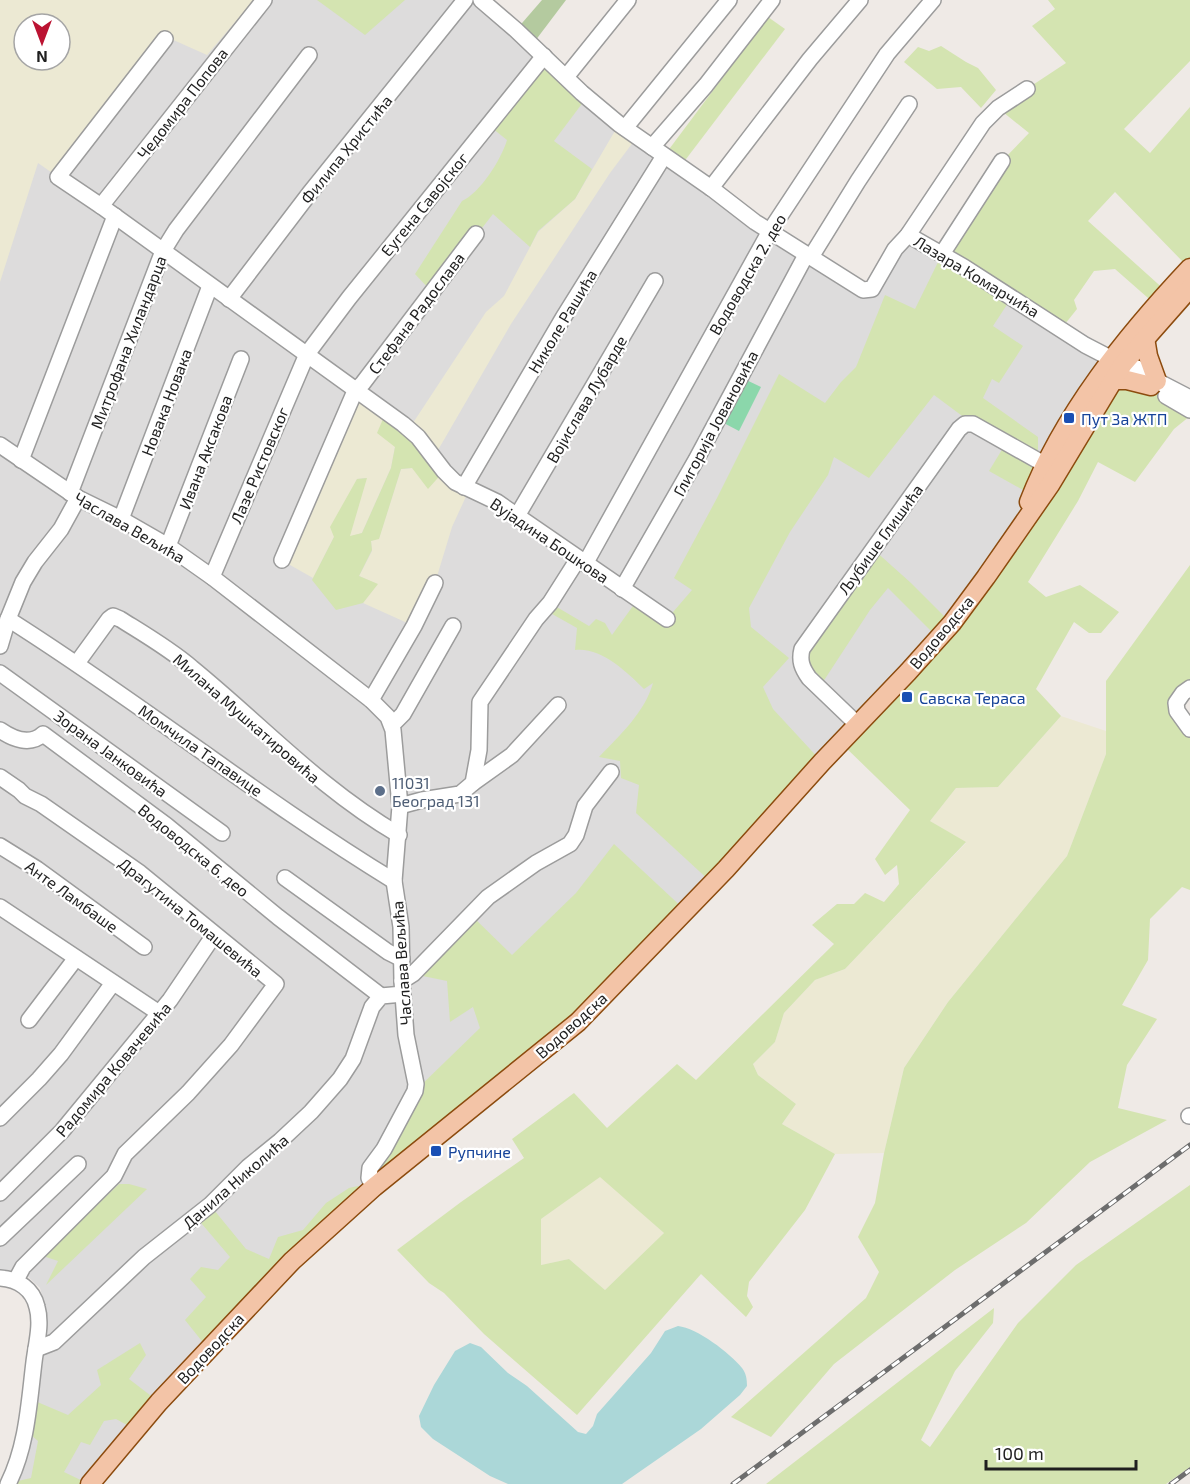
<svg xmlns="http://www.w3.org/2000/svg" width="1190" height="1484" font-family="'Exo 2',sans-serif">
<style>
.residential{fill:#dddcdc;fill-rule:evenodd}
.farmland{fill:#ece9d3;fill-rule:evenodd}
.grass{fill:#d4e4b1;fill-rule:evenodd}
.forest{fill:#b4ca9f}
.pitch{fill:#8bd7ab}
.water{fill:#abd7d8}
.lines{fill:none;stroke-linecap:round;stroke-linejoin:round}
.minor-casing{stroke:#9c9c9c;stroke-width:18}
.major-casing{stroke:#8c4b0e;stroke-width:21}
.minor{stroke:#fff;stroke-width:15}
.major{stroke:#f3c4a7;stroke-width:18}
.rail-casing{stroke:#6d6d6d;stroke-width:5}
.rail{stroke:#fff;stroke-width:3;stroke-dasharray:9;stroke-linecap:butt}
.transit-dot{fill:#1a4fb4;stroke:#fff;stroke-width:2}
.service-dot{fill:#5c6f8a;stroke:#fff;stroke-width:2}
.labels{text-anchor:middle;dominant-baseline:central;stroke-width:4.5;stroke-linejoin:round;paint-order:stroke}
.street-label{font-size:16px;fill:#1f1f1f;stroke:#fff}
.transit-label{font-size:16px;fill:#164399;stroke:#fff;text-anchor:start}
.service-label{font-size:16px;fill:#4e5e75;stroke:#fff;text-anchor:start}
</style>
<rect width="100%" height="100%" fill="#efeae6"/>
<!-- residential -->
<path class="residential" d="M0,0h482l62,56 226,175 98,59 40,-55 215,129 -190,280 -319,342 -354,309 -167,189h-81l15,-34 18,-100v-44l-5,-18 -16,-15 -24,-2zM24,24h36v36h-36z"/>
<!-- farmland -->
<g class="farmland">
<path d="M0,0h254l-47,55 -47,-21 -102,143 -20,-14 -38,119zM24,24h36v36h-36z"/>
<polygon points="619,124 637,137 610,173 511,324 434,457 409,429 486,312 504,296 538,232 575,199"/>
<polygon points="355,391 386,412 395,447 391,468 362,533 349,537 366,478 357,479 334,537 313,578 283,561"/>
<polygon points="412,468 444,471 469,490 452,527 435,583 414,626 363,603 377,584 359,576 372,551 371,541 379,538 401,469"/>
<polygon points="1061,716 1106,731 1106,754 1067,856 948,1002 904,1068 884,1153 835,1154 782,1124 796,1104 758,1075 753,1064 775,1042 784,1013 815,980 845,969 966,843 930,821 956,788 998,787"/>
<polygon points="600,1176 664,1233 605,1290 569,1259 541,1265 541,1219"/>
</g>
<!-- grass -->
<g class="grass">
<polygon points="317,0 405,0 365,35"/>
<path d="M1048,0h142v61l-66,68 26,24 40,-46v150l-6,6 -69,-71 -27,29 79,71 -11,13 -41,-36 -21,2 -20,29 3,9 -16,20 -49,-32 -19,29 30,20 -24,37 -7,-4 -9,19 55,39v24l-6,34 -43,-24 17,-28 -33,-19 -39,-29 -65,83 -35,-21 -6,18 -38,57 -41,76 2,19 38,31 -26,29 10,22 49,53 -110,121 -76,-70 3,-28 -18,-7 -1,-17 -21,-4c21,-22 46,-45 54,-74l-9,6c-18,-18 -43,-42 -69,-39l2,-22 -32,-18 5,-7 39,23 7,-7 9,4 7,12 26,-36 29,20 25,-29 -18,-12 43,-80 62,-124 46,29 16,-21 15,-15 29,-72 30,14 27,-55 60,-93 27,-28 -31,-25 68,-45 -34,-37 23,-17z"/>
<polygon points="768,17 785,29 680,167 664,156"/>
<polygon points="941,46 966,62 978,68 996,90 981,108 961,87 937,89 904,62 918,47 929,51"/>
<path d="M544,56l43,41 -33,44 38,28 -17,30 -37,32 -8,16 -37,-33 -61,78 -17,-18 47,-73c18,-8 39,-41 45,-61l-20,-16z"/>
<path d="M1112,380l53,8 25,28 -16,13 -39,53 -37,-20 -20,39 -50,81 18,15 34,-12 39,27 -18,21h-12l-15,-11 -38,67 25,27 -63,71 -42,1 -26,33 36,21 -121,127 -30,11 -31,33 -9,29 -22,22 5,11 38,29 -14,20 53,30 -30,56 -56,72 -2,14 6,11 -7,10 -45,-43 -124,141 -93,-81 -40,-41 -15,-10 -32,-33 64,-48 63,-44 -12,-19 62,-46 33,35 70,-64 19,16 138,-136 -22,-19 25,-21h17l11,-11 19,9 15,-18 -2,-19 -12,10 -10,-16 35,-49 -69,-67 92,-99zM600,1177l64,56 -59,57 -36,-31 -28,6v-46z"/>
<polygon points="386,412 444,471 428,489 412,468 401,469 379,539 371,541 372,550 359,576 378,584 363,603 336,610 312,580 334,537 330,527 357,479 367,478 350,536 362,533 391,468 395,447 377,433"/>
<polygon points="873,549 911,583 946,618 934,634 888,588 870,610 819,688 802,649"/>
<polygon points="1190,565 1190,687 1176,703 1190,729 1190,890 1182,887 1150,919 1148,960 1122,1005 1157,1019 1127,1065 1118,1108 1167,1120 1090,1162 1026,1223 955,1270 834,1364 771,1437 731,1417 866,1298 879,1272 858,1237 875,1203 884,1153 904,1068 948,1002 1067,856 1106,754 1106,681"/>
<polygon points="614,844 686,911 629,970 401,1166 370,1168 415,1091 480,1028 473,1007 450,1022 447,981 413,974 471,915 512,955 576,893"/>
<polygon points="119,1184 129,1184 147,1189 46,1285 58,1261 43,1256"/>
<polygon points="1190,1185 1190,1467 1166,1484 766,1484 994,1308 993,1323 955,1371 921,1440 930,1447 1018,1323 1076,1265"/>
<polygon points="358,1186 366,1194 209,1350 185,1320 206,1297 190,1279 201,1267 218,1270 230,1257 196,1217 210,1205 246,1249 269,1259 278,1237 303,1230 326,1203 349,1188"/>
<polygon points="140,1343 146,1355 129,1379 159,1402 136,1430 116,1419 104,1421 90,1445 81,1442 64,1472 89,1484 16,1484 18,1481 31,1478 38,1441 31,1435 35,1401 68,1415 101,1385 97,1370"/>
</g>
<!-- forest -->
<polygon class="forest" points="542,0 566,0 532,45 516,30"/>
<!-- pitch -->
<polygon class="pitch" points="740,377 761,387 739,431 718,420"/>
<!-- water -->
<path class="water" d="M678,1326c19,2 52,27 64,42 4,5 5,11 5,18l-7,9 -39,34 -79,55h-114l-18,-8 -57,-37 -12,-12 -2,-11 15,-31 21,-34 15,-8 11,4 27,26 19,13 51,46 8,2 7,-8 4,-12 54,-61 14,-22z"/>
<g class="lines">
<defs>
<g id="minor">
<polyline points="481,0 516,30 582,93 619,124 711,188 755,222 863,290 872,289 895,249 908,235 983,123 998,108 1027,89"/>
<polyline points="165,39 58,177 101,206 403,424 418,437 444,471 455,482 497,502 667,619"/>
<polyline points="566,77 628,0"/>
<polyline points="625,128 729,0"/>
<polyline points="652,147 706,85 772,0"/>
<polyline points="711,188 810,59 860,0"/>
<polyline points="101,206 264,0"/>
<polyline points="908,235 964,267 1085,345 1112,359 1137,368 1157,381 1190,398"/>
<polyline points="942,254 1002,161"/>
<polyline points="811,257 858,181 909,104"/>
<polyline points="229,299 309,194 465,0"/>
<polyline points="1166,396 1190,410"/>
<polyline points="0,445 78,498 121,519 168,546 212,577 371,700 388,717 393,730 400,806 394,881 401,927 402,981 406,1035 416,1084 415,1091 384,1149 370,1168 369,1178 374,1187"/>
<polyline points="21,460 115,216"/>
<polyline points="464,487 563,318 664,156"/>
<polyline points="70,493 163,251 176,230 309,55"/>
<polyline points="517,516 655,281"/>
<polyline points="121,519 210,286"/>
<polyline points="168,546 241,359"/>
<polyline points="282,560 355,391 363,383 476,234"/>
<polyline points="585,564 770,231 887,54 933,0"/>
<polyline points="212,577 307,354 349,298 544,56"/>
<polyline points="622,589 696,460 806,255"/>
<path d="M8,619c132,83 253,181 386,262"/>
<polyline points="0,646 8,619 23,582 35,562 61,529 78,498"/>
<path d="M77,663l32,-44 4,-3 7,3c24,15 50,30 72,49 71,58 127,120 207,167"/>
<polyline points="0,673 222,833"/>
<polyline points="1190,688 1183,693 1176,703 1177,711 1190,729"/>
<polyline points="371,700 414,626 435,583"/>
<polyline points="392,725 403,714 453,626"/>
<path d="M858,725l-49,-47c-7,-10 -10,-17 -7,-29l157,-220 6,-5h8l71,40"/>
<path d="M0,730c13,9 30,16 43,4l123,91 112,92 103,79"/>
<polyline points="0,777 19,790 25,796 41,804 140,873 276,984 231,1045 188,1093 125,1154 114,1176 23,1267 16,1280"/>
<polyline points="473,783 512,755 558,705"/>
<polyline points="400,806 422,800 460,794 473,783 479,750 480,702 536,619 550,603 578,559"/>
<polyline points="0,846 37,869 144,947"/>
<polyline points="285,878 388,952 402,959"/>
<polyline points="0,907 159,1013"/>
<polyline points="402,981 413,974 488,897 536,863 570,844 576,835 585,806 611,772"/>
<polyline points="29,1020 76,958"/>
<polyline points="1189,1116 1190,1116"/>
<polyline points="0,1118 39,1079 61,1054 113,983"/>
<polyline points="0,1193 62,1131 170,1000 214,935"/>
<polyline points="0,1238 78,1164"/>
<path d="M0,1278c18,1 33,11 37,29 5,17 -1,38 -3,55 -5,41 -7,84 -26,122"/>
<polyline points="36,1349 54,1342 144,1257 210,1205 248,1167 280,1141 311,1112 340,1079 353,1059 372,1007 381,996 403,994"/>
</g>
<g id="major">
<polyline points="1145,338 1148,356 1157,381"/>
<polyline points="1112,380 1127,380 1151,386"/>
<path d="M1029,502c34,-88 97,-166 161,-234"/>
<polyline points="90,1484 159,1402 292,1261 374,1187 578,1022 726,869 822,762 908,672 952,623 986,577 1050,485 1123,364 1190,288"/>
</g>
</defs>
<!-- minor casing -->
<use href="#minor" class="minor-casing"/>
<!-- major casing -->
<use href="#major" class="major-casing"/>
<!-- minor -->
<use href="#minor" class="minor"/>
<!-- major -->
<use href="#major" class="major"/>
<defs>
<g id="rail">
<polyline points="733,1484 1190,1145"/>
<polyline points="1171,1484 1190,1470"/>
</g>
</defs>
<!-- rail casing -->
<use href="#rail" class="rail-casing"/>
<!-- rail -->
<use href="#rail" class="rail"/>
</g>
<!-- markers -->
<g class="transit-dot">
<rect x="1063" y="412" width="12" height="12" rx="3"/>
<rect x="901" y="691" width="12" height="12" rx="3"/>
<rect x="430" y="1145" width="12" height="12" rx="3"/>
</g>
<circle class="service-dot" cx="380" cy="791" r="6"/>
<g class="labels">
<!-- street labels -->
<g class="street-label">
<text transform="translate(182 103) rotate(-52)">Чедомира Попова</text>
<text transform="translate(346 149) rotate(-51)">Филипа Христића</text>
<text transform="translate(424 204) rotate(-51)">Еугена Савојског</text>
<text transform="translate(747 274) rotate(-60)">Водоводска 2. део</text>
<text transform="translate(977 276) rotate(31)">Лазара Комарчића</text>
<text transform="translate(416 313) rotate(-53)">Стефана Радослава</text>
<text transform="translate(562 321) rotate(-59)">Николе Рашића</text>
<text transform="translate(128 342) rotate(-69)">Митрофана Хиландарца</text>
<text transform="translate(586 399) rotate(-60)">Војислава Лубарде</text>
<text transform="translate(166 402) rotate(-69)">Новака Новака</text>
<text transform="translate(715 423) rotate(-62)">Глигорија Јовановића</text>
<text transform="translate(205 452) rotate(-69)">Ивана Аксакова</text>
<text transform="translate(259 465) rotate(-67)">Лазе Ристовског</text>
<text transform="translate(130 527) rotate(30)">Часлава Вељића</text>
<text transform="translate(880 539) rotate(-54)">Љубише Глишића</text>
<text transform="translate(550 540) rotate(34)">Вујадина Бошкова</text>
<text transform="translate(941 632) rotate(-50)">Водоводска</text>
<text transform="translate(247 718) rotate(41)">Милана Мушкатировића</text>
<text transform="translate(201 750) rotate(35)">Момчила Тапавице</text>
<text transform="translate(111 753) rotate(36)">Зорана Јанковића</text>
<text transform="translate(194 850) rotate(39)">Водоводска 6. део</text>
<text transform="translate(72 896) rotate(36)">Анте Ламбаше</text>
<text transform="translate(191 917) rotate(39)">Драгутина Томашевића</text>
<text transform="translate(401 963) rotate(-94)">Часлава Вељића</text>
<text transform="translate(571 1025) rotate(-42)">Водоводска</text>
<text transform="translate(113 1069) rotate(-50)">Радомира Ковачевића</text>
<text transform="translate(235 1181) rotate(-41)">Данила Николића</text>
<text transform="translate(210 1348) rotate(-47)">Водоводска</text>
</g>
<!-- transit labels -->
<g class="transit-label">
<text x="1081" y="418">Пут За ЖТП</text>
<text x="919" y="697">Савска Тераса</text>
<text x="448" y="1151">Рупчине</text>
</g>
<!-- service labels -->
<g class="service-label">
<text x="392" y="782">11031<tspan x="392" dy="18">Београд 131</tspan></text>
</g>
</g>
<!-- north arrow -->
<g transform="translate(42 42) rotate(180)"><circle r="28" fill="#ffffff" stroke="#a5a5a5" stroke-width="1.5"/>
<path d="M0-4.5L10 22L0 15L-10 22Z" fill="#bb1332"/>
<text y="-9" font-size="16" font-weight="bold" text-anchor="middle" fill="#1f1f1f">N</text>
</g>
<!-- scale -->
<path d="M986 1460v9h150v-9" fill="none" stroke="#1f1f1f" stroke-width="3"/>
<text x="995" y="1460" font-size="18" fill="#1f1f1f" stroke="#ffffff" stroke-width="4.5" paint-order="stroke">100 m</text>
</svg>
